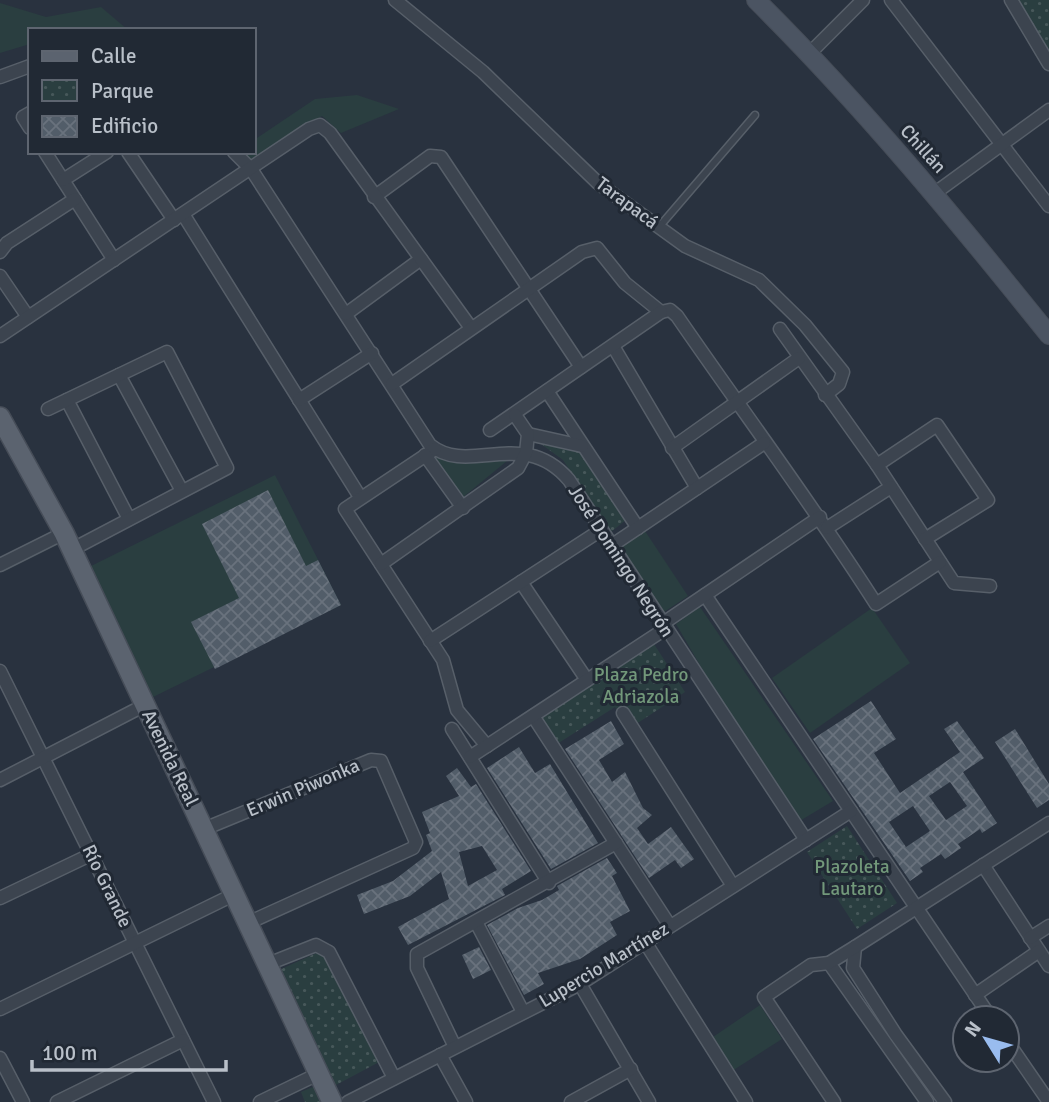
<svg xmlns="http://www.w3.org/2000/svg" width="1049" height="1102" font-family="Signika,sans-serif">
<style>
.grass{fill:#2a3e40}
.park{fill:url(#park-dots)}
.building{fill:url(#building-cross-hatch);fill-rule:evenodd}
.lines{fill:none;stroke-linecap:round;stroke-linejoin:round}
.lane-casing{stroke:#575f69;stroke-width:9}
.street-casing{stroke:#575f69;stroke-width:15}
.secondary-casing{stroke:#464d58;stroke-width:20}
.primary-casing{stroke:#464d58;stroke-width:22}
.lane{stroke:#3c444f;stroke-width:6}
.street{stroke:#3c444f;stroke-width:12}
.secondary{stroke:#4b5462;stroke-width:18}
.primary{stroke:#5b636f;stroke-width:19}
.labels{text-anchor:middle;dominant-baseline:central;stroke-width:6;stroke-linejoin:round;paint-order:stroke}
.street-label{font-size:19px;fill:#b9c0c9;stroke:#212934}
.park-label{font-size:19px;fill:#72987a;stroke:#212934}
</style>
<defs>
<pattern id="park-dots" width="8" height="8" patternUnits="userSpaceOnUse" patternTransform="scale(1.75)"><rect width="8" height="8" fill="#2a3e40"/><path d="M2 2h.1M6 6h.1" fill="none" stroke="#47585a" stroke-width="1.8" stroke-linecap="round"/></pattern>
<pattern id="building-cross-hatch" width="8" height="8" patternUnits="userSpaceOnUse" patternTransform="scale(1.75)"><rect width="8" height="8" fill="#525d69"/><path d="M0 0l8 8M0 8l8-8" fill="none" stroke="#69727d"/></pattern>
</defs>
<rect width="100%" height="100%" fill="#29323f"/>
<!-- grass -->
<g class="grass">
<polygon points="0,3 46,17 101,7 128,30 30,30 30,44 0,53"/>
<polygon points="357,95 399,109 341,133 322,116 259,154 251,162 242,152 254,152 254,140 315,99"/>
<polygon points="433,454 513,456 462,498"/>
<polygon points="275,475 341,605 149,699 87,568"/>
<polygon points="645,531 688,596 661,614 618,548"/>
<polygon points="700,607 833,801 793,825 676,624"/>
<polygon points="872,608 910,663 810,733 772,678"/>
<polygon points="760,1005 782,1039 732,1071 710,1039"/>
</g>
<!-- park -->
<g class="park">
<polygon points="1014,0 1049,0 1049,59"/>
<polygon points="541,444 580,450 627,519 611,532 563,460"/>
<polygon points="654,644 685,692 630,728 631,731 615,707 557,744 540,718"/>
<polygon points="847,826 897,903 857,929 807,852"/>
<polygon points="321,951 381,1061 336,1085 279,970"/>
<polygon points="320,1084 327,1102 305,1102 301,1092"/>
</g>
<!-- building -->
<g class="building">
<polygon points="268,490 306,566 318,560 341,605 215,669 191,622 239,598 202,524"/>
<path d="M871,701l25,38 -22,14 26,40 60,-41 -16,-23 13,-8 27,37 -21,14 34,51 -15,10 -2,-4 -22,15 3,4 -16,11 -4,-5 -21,14 3,4 -13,9 -97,-142zM950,782l17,24 -21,14 -17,-24zM913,806l17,25 -24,16 -17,-25z"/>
<polygon points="611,721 624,744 599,760 612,782 625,772 643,808 652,815 637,828 648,844 671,827 694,859 681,868 675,860 649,878 565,749"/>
<polygon points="1015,729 1049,784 1049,800 1037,808 995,742"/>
<polygon points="519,747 535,773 550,764 598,843 551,869 487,768"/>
<path d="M457,768l14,19 5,-3 55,87 -29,18 3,6 -97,50 -10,-18 51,-28 -8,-27 -31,24 -46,18 -7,-19 36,-14 39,-30 -6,-16 4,-2 -8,-21 37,-16 -13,-20zM482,846l15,24 -29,16 -9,-34z"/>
<polygon points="607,858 617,873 612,876 630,911 610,922 617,935 580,959 538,973 544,984 524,995 487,925 518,908 542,900 559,890 557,886"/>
<polygon points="479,947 491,970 473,979 462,955"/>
</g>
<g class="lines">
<defs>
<polyline id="lane" points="659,227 755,115"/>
<g id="street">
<polyline points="395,0 483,72 598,183 685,246 759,280 805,325 843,372 839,384 825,395"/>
<polyline points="891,0 1049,206"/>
<polyline points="1011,0 1049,64"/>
<polyline points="810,53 863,0"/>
<polyline points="0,77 30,66"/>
<polyline points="30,113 23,117 30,128"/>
<polyline points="45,152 114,260"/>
<polyline points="128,152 174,220"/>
<path d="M234,152l17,17 179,276c39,32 93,-19 139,35l237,360"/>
<polyline points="63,180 107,152"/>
<polyline points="935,193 1049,110"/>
<polyline points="374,197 430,156 441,157 581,367"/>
<polyline points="183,214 360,497"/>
<polyline points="0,252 7,243 75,199"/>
<polyline points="0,276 28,317"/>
<polyline points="346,314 421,259"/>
<polyline points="780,329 877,465 954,583 990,586"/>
<polyline points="0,336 309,129 320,125 330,133 471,328"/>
<polyline points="613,346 697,488"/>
<polyline points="119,375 182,491"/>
<path d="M392,384l190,-132 15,-4 28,35 36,29 9,-2 7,6c66,96 136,189 199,288l64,-42"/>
<polyline points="547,391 638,528"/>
<polyline points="67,400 129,519"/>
<polyline points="299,400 372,353"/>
<polyline points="48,409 167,352 227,468 71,550"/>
<polyline points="490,430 661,312"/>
<polyline points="528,434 582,446"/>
<polyline points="672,448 799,358"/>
<polyline points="435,449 345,509 443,660 457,710 487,746"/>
<polyline points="425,455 463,508"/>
<polyline points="877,465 937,425 988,500 925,539"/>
<polyline points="827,528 891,487"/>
<polyline points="611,546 764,443"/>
<polyline points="381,564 518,468 526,453 528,434 515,415"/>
<polyline points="0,565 64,533"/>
<polyline points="521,582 587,680"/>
<polyline points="705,595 991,1018"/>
<polyline points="662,624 820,517"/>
<polyline points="430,641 601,530"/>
<polyline points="0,671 214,1102"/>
<polyline points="623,713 733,886"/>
<polyline points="533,716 670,926"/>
<polyline points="452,729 549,883"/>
<polyline points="470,757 665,629"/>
<polyline points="0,780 145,705"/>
<polyline points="204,829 371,760 381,761 416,842 413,848 250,922"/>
<polyline points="983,865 1049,966"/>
<polyline points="0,898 92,854"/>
<polyline points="476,922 523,1012"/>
<polyline points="1030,938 1049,926"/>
<polyline points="645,942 746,1102"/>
<polyline points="855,947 853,968 896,1035 945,1102"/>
<polyline points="829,963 927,1102"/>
<polyline points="268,964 316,945 329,952 394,1078"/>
<polyline points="580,984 649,1102"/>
<polyline points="975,995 1039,951"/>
<polyline points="0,1009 235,894"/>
<polyline points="1007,1041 1049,1102"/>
<polyline points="455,1047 417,968 417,954 616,843"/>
<polyline points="440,1055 466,1102"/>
<polyline points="0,1058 23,1102"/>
<polyline points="57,1102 183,1040"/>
<polyline points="260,1102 320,1073"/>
<polyline points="348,1102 580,984 851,811"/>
<polyline points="571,1102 631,1069"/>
<polyline points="834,1102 764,997 811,965 829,963 855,947 1049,823"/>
</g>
<path id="secondary" d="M756,0c106,105 200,219 293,335"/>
<polyline id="primary" points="0,417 64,533 332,1102"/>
</defs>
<!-- lane casing -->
<use href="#lane" class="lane-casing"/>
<!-- street casing -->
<use href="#street" class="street-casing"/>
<!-- secondary casing -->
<use href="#secondary" class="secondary-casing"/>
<!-- primary casing -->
<use href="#primary" class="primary-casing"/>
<!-- lane -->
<use href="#lane" class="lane"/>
<!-- street -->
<use href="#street" class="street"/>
<!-- secondary -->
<use href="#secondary" class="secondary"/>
<!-- primary -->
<use href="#primary" class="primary"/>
</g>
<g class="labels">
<!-- street labels -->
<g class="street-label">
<text transform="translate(923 149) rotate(48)">Chillán</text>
<text transform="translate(627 203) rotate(37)">Tarapacá</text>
<text transform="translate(621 561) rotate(57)">José Domingo Negrón</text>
<text transform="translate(170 758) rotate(64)">Avenida Real</text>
<text transform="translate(303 788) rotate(-23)">Erwin Piwonka</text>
<text transform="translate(107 886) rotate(64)">Río Grande</text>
<text transform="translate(604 965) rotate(-31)">Lupercio Martínez</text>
</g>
<!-- park labels -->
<g class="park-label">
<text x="641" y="675">Plaza Pedro<tspan x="641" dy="22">Adriazola</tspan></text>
<text x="852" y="867">Plazoleta<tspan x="852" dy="22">Lautaro</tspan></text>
</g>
</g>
<!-- legend -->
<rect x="28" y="28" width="228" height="126" fill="#212934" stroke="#5e6570" stroke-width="2"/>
<rect x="42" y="51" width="35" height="10" fill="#5b636f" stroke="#5e6570" stroke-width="2"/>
<text x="91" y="63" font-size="21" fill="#b9c0c9">Calle</text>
<rect x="42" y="80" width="35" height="21" fill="url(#park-dots)" stroke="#5e6570" stroke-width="2"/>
<text x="91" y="98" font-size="21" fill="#b9c0c9">Parque</text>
<rect x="42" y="116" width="35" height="21" fill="url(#building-cross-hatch)" stroke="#5e6570" stroke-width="2"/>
<text x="91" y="133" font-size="21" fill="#b9c0c9">Edificio</text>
<!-- north arrow -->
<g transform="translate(986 1039) rotate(307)"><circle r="33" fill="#212934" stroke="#5e6570" stroke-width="2"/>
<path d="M0-5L12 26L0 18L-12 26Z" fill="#99bcef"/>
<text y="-10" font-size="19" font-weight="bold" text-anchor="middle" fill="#b9c0c9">N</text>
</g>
<!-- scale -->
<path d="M32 1060v10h194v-10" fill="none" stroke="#b9c0c9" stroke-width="3.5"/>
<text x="42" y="1060" font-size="21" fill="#b9c0c9" stroke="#212934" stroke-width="5" paint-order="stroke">100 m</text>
</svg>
